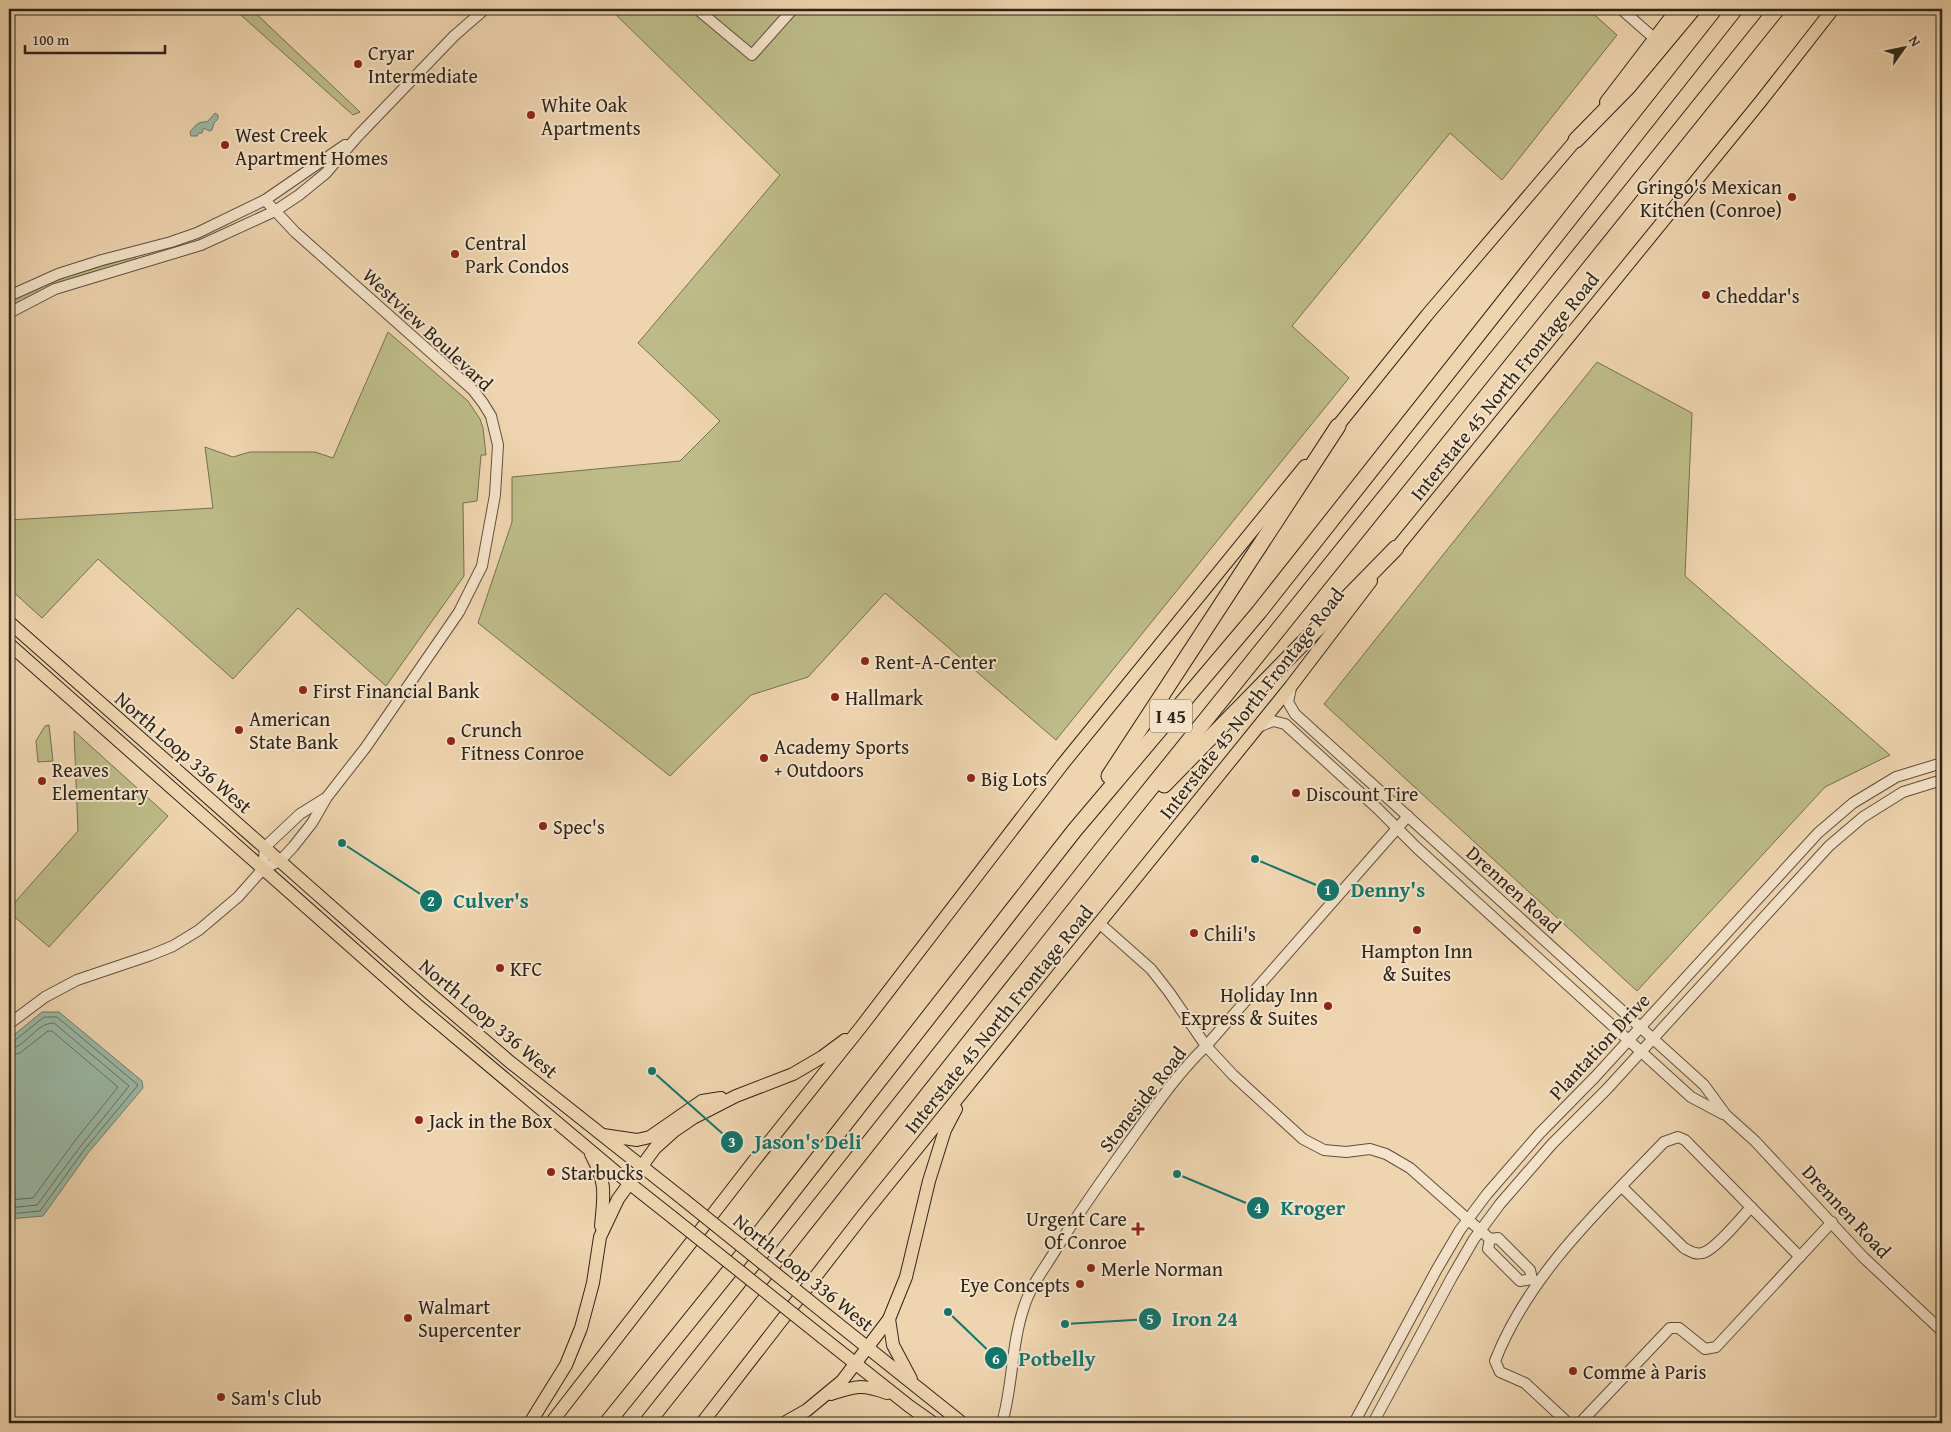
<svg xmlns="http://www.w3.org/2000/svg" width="1951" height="1432" font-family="'Gentium Book Plus',serif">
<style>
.green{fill:#bdbc88;stroke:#757052}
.water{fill:#9bb9a6;stroke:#6f7d6e}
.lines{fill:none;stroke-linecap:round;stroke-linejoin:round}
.shore{stroke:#646e60;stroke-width:1}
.minor-casing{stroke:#5e5040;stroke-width:12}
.major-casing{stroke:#2d241b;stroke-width:14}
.highway-casing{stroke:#2d241b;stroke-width:17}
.minor{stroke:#f5e4cb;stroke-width:10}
.major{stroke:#efd5af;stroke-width:12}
.highway{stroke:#efd5af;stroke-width:15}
.major-bridge-casing{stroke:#2d241b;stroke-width:14;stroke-linecap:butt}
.major-bridge{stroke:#efd5af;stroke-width:12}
.poi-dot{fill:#8f2418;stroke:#f5e4cb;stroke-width:2}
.labels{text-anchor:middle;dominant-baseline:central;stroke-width:4;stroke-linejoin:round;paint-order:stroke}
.shield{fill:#f5e4cb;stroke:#695e50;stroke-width:1}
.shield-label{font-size:19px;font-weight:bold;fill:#2d241b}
.poi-label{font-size:20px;fill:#2d241b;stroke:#f5e4cb;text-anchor:start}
.street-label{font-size:20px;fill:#2d241b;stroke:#f5e4cb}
.leader{fill:none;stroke:#0f766e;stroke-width:2}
.callout-dot{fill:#0f766e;stroke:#f5e4cb;stroke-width:2}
.mark-label{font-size:15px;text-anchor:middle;font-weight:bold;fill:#fff}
.callout-label{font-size:21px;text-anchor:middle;font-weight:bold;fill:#0f766e;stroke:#f5e4cb;stroke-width:4;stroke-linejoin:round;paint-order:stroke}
</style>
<rect width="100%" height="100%" fill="#efd5af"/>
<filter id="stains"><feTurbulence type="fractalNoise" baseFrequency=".004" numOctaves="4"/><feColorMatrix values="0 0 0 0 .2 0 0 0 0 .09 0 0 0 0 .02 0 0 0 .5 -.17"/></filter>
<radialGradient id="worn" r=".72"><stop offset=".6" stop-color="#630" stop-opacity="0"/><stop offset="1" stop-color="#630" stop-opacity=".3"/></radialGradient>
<!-- green -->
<g class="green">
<polygon points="234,9 251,9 360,112 353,115"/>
<polygon points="610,9 1588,9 1617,35 1502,180 1450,133 1292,326 1349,378 1056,740 885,593 808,677 751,695 670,776 478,623 512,522 512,477 680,461 720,421 638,343 780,175"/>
<path d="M134,257l5,3 -130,48v-6c38,-22 83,-33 125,-45z"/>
<polygon points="388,332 468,401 480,419 483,428 486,455 481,455 477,501 463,503 464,576 386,686 298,608 233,679 98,559 42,618 9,588 9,520 213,508 205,447 233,457 250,452 315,452 333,458"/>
<polygon points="1597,362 1692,413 1685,576 1890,755 1825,787 1637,991 1324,704"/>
<polygon points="49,725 53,761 38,762 36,741 45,726"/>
<polygon points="74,731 168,816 49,947 9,912 9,909 78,831"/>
</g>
<!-- water -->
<g class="water">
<path d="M215,113l3,2v4l-4,4 -2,7 -3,1 -5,-3 -2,5h-3l-2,3h-6l-1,-4c5,-6 8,-11 17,-10z"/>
<polygon points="42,1012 59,1012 142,1081 143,1088 88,1153 43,1216 9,1219 9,1039"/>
</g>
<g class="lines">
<!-- shore -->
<g class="shore">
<polyline points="9,1042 14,1041 44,1017 57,1017 138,1085 84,1150 40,1211 9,1214"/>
<path d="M9,1049c18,-2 26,-26 45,-26l75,63 -49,61 -43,58 -28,3"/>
<polyline points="9,1056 20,1053 48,1031 52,1031 118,1087 74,1142 33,1198 9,1200"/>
</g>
<defs>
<g id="minor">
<polyline points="697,9 752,55 793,9"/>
<polyline points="1621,9 1654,38"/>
<polyline points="9,296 58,274 102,260 171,242 197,233 265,200 345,145"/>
<polyline points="9,313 55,289 201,245 275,211 299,195 326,173 357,137 454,36 485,9"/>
<polyline points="1291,688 1288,702 1295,714 1704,1085 1726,1115 1755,1141 1863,1257 1942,1331"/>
<polyline points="1258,727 1273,721 1285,724 1377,808 1417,848 1691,1097 1723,1114"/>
<polyline points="263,869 265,847 300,814 324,799"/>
<polyline points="1099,923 1151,969 1169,992 1206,1046 1233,1075 1303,1139 1324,1150 1346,1152 1370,1149 1386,1154 1410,1168 1490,1239"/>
<polyline points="9,1024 45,997 77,980 151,955 173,946 199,930 238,897 263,869 280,861 293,847 312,823 327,797 366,747 459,612 482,566 495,495 498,445 491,416 483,403 473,390 295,232 265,200"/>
<path d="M1622,1187l62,61c6,3 11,7 18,5 12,-2 40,-36 49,-46"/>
<polyline points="1490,1239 1488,1249 1520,1281 1532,1279 1537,1284"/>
<polyline points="1490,1239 1498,1238 1530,1270 1532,1279"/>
<path d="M1002,1423c11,-37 9,-78 22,-116 6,-20 20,-38 31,-56 23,-38 49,-74 75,-110 24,-33 47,-67 76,-95l202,-230"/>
<polyline points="1354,1423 1437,1269 1460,1230 1487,1194 1540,1133 1595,1077 1818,833 1853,803 1896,777 1942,763"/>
<polyline points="1373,1423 1452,1277 1474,1239 1500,1204 1552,1144 1607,1089 1829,846 1863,817 1903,792 1942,780"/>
<path d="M1568,1423l-43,-40 -25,-11 -5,-11c34,-87 106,-153 169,-219l14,-5 7,3 115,117"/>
<polyline points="1580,1423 1670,1328 1679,1328 1705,1349 1716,1347 1832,1222"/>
</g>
<g id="major">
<polyline points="1606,102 1677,9"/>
<polyline points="1332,433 1427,315 1581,134"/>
<polyline points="1391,555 1761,101 1833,9"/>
<polyline points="9,622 427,991 510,1062 683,1199"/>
<polyline points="9,644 416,1004 629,1183 672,1217"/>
<polyline points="603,1135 637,1140 650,1137 702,1101 721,1098"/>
<path d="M591,1154c16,31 13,38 10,72"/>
<polyline points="889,1319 893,1345 911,1379"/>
<polyline points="838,1324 962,1423"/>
<polyline points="822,1337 909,1406 933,1423"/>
<path d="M831,1394c25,-8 31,-10 56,-1"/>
<polyline points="530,1423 566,1365 581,1328 593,1283 600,1237 618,1199 655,1148 674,1131 693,1118 736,1096 793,1074 822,1057 845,1040"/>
<polyline points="551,1423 754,1161 861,1027 1062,765 1305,466"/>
<polyline points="702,1423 864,1214 1291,686 1371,581"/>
<polyline points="784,1423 807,1410 842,1381 889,1319 906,1277 929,1181 945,1130 956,1109"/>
</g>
<g id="highway">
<polyline points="1576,140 1628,87 1693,9"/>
<polyline points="1109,776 1338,426"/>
<polyline points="1164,785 1396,548"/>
<polyline points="607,1423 748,1248 1074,831 1259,612 1735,9"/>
<polyline points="647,1423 1105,845 1777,9"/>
</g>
</defs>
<!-- minor casing -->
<use href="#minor" class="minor-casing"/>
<!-- major casing -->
<use href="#major" class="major-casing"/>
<!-- highway casing -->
<use href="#highway" class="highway-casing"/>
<!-- minor -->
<use href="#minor" class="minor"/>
<!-- major -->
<use href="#major" class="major"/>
<!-- highway -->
<use href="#highway" class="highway"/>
<defs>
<g id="major-bridge">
<polyline points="683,1199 838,1324"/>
<polyline points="672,1217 822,1337"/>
</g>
</defs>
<!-- major-bridge casing -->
<use href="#major-bridge" class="major-bridge-casing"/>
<!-- major-bridge -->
<use href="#major-bridge" class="major-bridge"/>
</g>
<!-- markers -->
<g class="poi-dot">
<circle cx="358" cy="64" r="5"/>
<circle cx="531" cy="115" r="5"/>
<circle cx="225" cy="145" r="5"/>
<circle cx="1792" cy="197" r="5"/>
<circle cx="455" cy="254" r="5"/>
<circle cx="1706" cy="295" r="5"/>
<circle cx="865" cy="661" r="5"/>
<circle cx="303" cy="690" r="5"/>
<circle cx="835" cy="697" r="5"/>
<circle cx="239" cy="730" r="5"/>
<circle cx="451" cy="741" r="5"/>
<circle cx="764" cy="758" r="5"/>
<circle cx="971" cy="778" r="5"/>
<circle cx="42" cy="781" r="5"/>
<circle cx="1296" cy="793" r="5"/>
<circle cx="543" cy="826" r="5"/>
<circle cx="1417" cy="930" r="5"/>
<circle cx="1194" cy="933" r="5"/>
<circle cx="500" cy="968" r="5"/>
<circle cx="1328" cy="1006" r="5"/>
<circle cx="419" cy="1120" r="5"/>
<circle cx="551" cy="1172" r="5"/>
<path d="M1135.5 1221.5h5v5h5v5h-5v5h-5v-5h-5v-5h5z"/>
<circle cx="1091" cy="1268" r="5"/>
<circle cx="1080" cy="1284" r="5"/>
<circle cx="408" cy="1318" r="5"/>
<circle cx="1573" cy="1371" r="5"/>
<circle cx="221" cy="1397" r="5"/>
</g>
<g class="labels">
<!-- shield labels -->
<rect class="shield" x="1150" y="699.5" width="42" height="33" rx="4"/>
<g class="shield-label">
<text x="1171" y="716">I 45</text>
</g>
<!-- poi labels -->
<g class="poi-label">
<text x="368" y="52">Cryar<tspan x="368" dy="23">Intermediate</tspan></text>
<text x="541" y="104">White Oak<tspan x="541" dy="23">Apartments</tspan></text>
<text x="235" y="134">West Creek<tspan x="235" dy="23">Apartment Homes</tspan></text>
<text x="1782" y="186" text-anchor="end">Gringo's Mexican<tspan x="1782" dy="23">Kitchen (Conroe)</tspan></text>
<text x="465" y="242">Central<tspan x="465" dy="23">Park Condos</tspan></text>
<text x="1716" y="295">Cheddar's</text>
<text x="875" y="661">Rent-A-Center</text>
<text x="313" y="690">First Financial Bank</text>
<text x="845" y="697">Hallmark</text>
<text x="249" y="718">American<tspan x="249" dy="23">State Bank</tspan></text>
<text x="461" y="729">Crunch<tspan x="461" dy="23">Fitness Conroe</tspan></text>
<text x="774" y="746">Academy Sports<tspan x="774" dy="23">+ Outdoors</tspan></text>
<text x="52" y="769">Reaves<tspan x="52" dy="23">Elementary</tspan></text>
<text x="981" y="778">Big Lots</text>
<text x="1306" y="793">Discount Tire</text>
<text x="553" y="826">Spec's</text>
<text x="1204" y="933">Chili's</text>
<text x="1417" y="950" text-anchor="middle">Hampton Inn<tspan x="1417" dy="23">&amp; Suites</tspan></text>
<text x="510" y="968">KFC</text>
<text x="1318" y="994" text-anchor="end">Holiday Inn<tspan x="1318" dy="23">Express &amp; Suites</tspan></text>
<text x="429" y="1120">Jack in the Box</text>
<text x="561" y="1172">Starbucks</text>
<text x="1127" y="1218" text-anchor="end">Urgent Care<tspan x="1127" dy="23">Of Conroe</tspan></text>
<text x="1101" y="1268">Merle Norman</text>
<text x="1070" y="1284" text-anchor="end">Eye Concepts</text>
<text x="418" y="1306">Walmart<tspan x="418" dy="23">Supercenter</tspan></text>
<text x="1583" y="1371">Comme à Paris</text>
<text x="231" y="1397">Sam's Club</text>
</g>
<!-- street labels -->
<g class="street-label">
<text transform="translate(428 329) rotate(43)">Westview Boulevard</text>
<text transform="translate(1504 386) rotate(-51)">Interstate 45 North Frontage Road</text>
<text transform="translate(1251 703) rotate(-52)">Interstate 45 North Frontage Road</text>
<text transform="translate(184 752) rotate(41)">North Loop 336 West</text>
<text transform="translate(1514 889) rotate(42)">Drennen Road</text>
<text transform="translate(489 1018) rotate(40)">North Loop 336 West</text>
<text transform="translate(998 1019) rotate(-51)">Interstate 45 North Frontage Road</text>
<text transform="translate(1599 1046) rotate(-47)">Plantation Drive</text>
<text transform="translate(1142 1099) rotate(-52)">Stoneside Road</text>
<text transform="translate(1847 1211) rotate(47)">Drennen Road</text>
<text transform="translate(804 1272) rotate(39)">North Loop 336 West</text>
</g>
</g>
<!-- callouts -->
<path class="leader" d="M1255 859L1328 890M342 843L431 901M652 1071L732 1142M1177 1174L1258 1208M1065 1324L1150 1319M948 1312L996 1358"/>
<g class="callout-dot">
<circle cx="1255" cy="859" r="5"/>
<circle cx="342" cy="843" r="5"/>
<circle cx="652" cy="1071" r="5"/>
<circle cx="1177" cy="1174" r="5"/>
<circle cx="1065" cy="1324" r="5"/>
<circle cx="948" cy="1312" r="5"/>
<circle cx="1328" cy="890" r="12"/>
<circle cx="431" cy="901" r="12"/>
<circle cx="732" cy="1142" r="12"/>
<circle cx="1258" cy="1208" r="12"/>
<circle cx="1150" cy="1319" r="12"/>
<circle cx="996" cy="1358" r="12"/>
</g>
<g class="mark-label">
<text x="1328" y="895">1</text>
<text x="431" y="906">2</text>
<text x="732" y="1147">3</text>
<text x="1258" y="1213">4</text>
<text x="1150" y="1324">5</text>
<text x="996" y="1364">6</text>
</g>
<g class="callout-label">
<text x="1388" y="897">Denny's</text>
<text x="491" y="908">Culver's</text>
<text x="808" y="1149">Jason's Deli</text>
<text x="1313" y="1215">Kroger</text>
<text x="1205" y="1326">Iron 24</text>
<text x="1057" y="1366">Potbelly</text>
</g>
<!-- margin -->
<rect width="1951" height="1432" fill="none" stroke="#efd5af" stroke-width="30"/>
<rect x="10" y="10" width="1931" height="1412" fill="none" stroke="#2d241b" stroke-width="2.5"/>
<rect x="15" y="15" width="1921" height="1402" fill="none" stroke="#2d241b"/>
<!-- north arrow -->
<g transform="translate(1904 48) rotate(57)" stroke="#f5e4cb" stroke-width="4" paint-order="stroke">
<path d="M0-4L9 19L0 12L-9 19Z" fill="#2d241b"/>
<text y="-8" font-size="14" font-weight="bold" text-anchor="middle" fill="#2d241b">N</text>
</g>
<!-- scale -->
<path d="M25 45v8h140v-8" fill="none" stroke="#2d241b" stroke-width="2.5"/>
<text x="32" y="45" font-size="15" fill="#2d241b" stroke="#f5e4cb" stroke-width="4" paint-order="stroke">100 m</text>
<rect width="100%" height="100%" filter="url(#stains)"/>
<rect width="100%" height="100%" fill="url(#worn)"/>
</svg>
